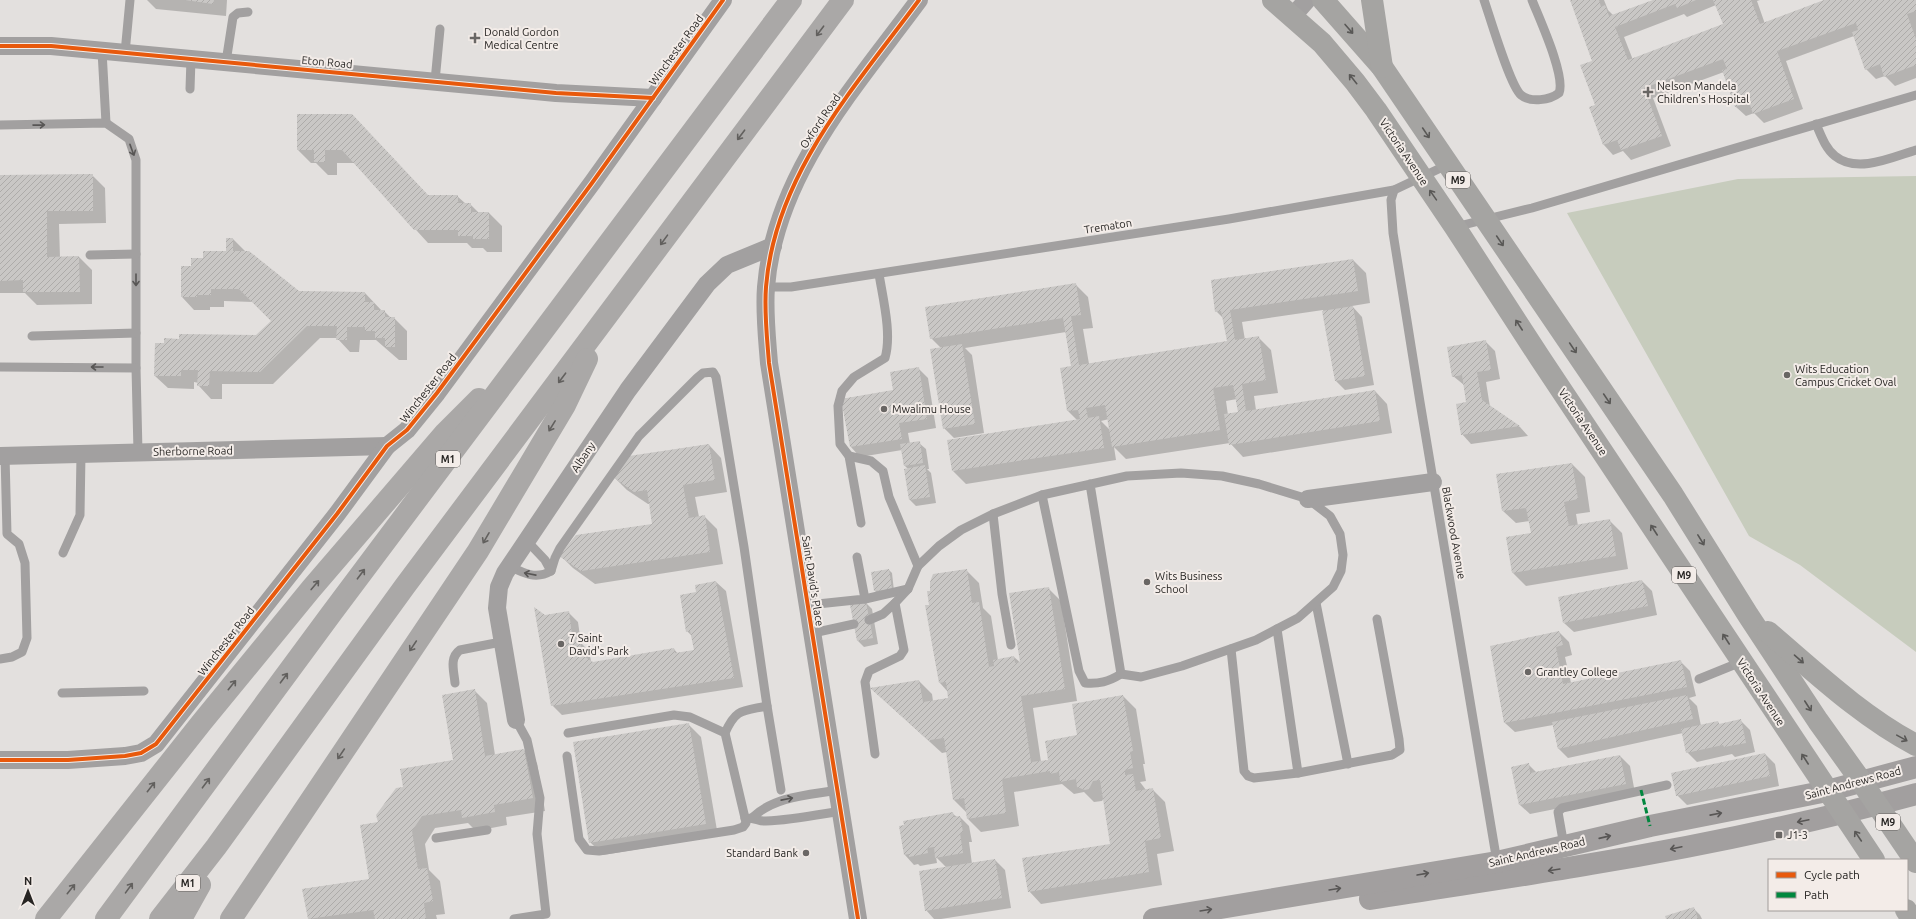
<svg xmlns="http://www.w3.org/2000/svg" width="1916" height="919" font-family="Ubuntu,sans-serif">
<style>
.garden{fill:#c7ccbd}
.shadow{fill:#0003;fill-rule:evenodd}
.building{fill:url(#building-hatch)}
.lines{fill:none;stroke-linecap:round;stroke-linejoin:round}
.lane{stroke:#a2a0a0;stroke-width:9}
.street{stroke:#a2a0a0;stroke-width:18}
.secondary{stroke:#a29f9f;stroke-width:22}
.primary{stroke:#a5a4a2;stroke-width:22}
.highway{stroke:#aaa8a7;stroke-width:22}
.quiet{stroke:#00873e;stroke-width:3;stroke-dasharray:6 3;stroke-linecap:butt}
.cycleway-casing{stroke:#f3ece8;stroke-width:6}
.cycleway{stroke:#e8590c;stroke-width:4}
.oneway{stroke:#595856}
.oneway2{stroke:#62605e}
.oneway3{stroke:#585655}
.poi-dot{fill:#696664;stroke:#f3ece8;stroke-width:1.5}
.labels{text-anchor:middle;dominant-baseline:central;stroke-width:4;stroke-linejoin:round;paint-order:stroke}
.shield{fill:#f3ece8;stroke:#64615e;stroke-width:1}
.shield-label{font-size:10px;font-weight:bold;fill:#272523}
.poi-label{font-size:11px;fill:#272523;stroke:#f3ece8;text-anchor:start}
.street-label{font-size:11px;fill:#272523;stroke:#f3ece8}
</style>
<defs>
<pattern id="building-hatch" width="6" height="6" patternUnits="userSpaceOnUse"><rect width="6" height="6" fill="#c9c7c5"/><path d="M-1 1l2-2M0 6l6-6M5 7l2-2" fill="none" stroke="#adaba9"/></pattern>
</defs>
<rect width="100%" height="100%" fill="#e3e0de"/>
<!-- garden -->
<polygon class="garden" points="1916,176 1916,652 1800,565 1749,536 1567,213 1738,179"/>
<!-- shadow -->
<g class="shadow">
<polygon points="147,0 227,0 226,16 156,9"/>
<path d="M1571,0h33l4,10 6,6 42,-16h104l-3,1 8,23 62,-24h89v78l-21,8 -10,-10 -9,3 -10,-10 -12,-33 -68,25 17,48 -39,14 -10,-10 -8,3 -10,-9 -12,-35 -71,26 18,48 -40,14 -8,-9 -10,4 -9,-10 -14,-37 6,-2 -3,-44zM1716,5l8,19 -91,36 -9,-23 60,-23 3,3z"/>
<polygon points="298,115 428,196 457,196 466,204 470,204 479,213 489,213 502,226 502,252 487,252 483,248 472,248 467,243 428,243 355,163 337,163 337,175 328,175 316,163 311,163 298,150"/>
<polygon points="92,175 105,188 106,223 59,224 60,258 79,257 92,270 92,304 37,305 25,293 0,293 0,176"/>
<polygon points="233,239 246,252 299,292 365,293 382,311 384,311 391,318 394,318 407,331 407,360 399,360 376,340 360,340 359,352 350,352 337,338 320,338 273,384 222,384 222,399 211,399 199,386 199,383 194,382 194,389 168,388 155,376 165,344 180,340 256,336 272,321 253,302 224,301 224,307 210,307 210,310 194,310 182,297 182,267 192,267 204,259 227,252"/>
<path d="M1353,260l13,13 4,30 -18,3 10,11 12,68 -29,5 -9,-9 -13,-71 -81,12 3,18 14,-2 12,12 7,43 -24,3 2,14 119,-19 12,13 5,29 -149,24 -13,-14 -104,16 -12,-12 2,13 -150,24 -13,-13 125,-50 -10,-10 -7,-42 11,-2 -6,-35 -101,16 7,7 12,78 -30,5 -10,-10 -3,-80 -10,-10 145,-53 12,12 5,31 -10,1 6,35 139,-22 -4,-23 -8,-8zM1237,399l2,14 -11,2 -2,-14zM1109,419l1,11 -9,-9z"/>
<polygon points="1485,341 1495,351 1500,379 1486,382 1490,407 1520,427 1528,436 1471,444 1462,434 1467,403 1464,385 1453,376"/>
<polygon points="918,368 928,378 936,428 908,433 910,444 919,443 926,449 929,469 927,469 931,473 936,503 916,506 910,500 908,469 904,465 902,450 860,457 851,447 842,399 894,391"/>
<polygon points="709,445 721,458 727,492 695,497 699,517 704,516 717,529 723,564 595,584 573,568 561,556 653,524 650,504 648,504 627,490 614,477"/>
<polygon points="1572,464 1585,477 1590,512 1576,514 1578,526 1609,520 1622,533 1628,569 1526,586 1513,573 1532,533 1530,521 1516,523 1503,511"/>
<polygon points="889,570 892,573 894,591 878,594 875,591"/>
<polygon points="966,570 979,583 983,608 991,616 998,660 1014,657 1021,663 1048,588 1061,601 1077,701 1033,708 1041,762 1049,760 1123,696 1136,709 1145,764 1143,764 1146,781 1140,782 1146,790 1152,789 1165,802 1174,851 1157,854 1162,885 1041,904 1029,891 1111,845 1104,798 1102,801 1094,802 1084,792 1074,794 1062,784 1014,792 1019,826 981,832 968,819 967,813 954,800 947,752 942,753 872,689 919,681 932,694 933,701 950,698 948,692 940,683 930,605 931,591"/>
<polygon points="1642,581 1652,591 1657,615 1574,632 1564,623"/>
<polygon points="716,582 726,591 743,687 562,715 552,705 545,616 568,612 578,622 581,643 589,651 591,661 593,663 674,649 678,654 695,651 692,636 687,631 697,593"/>
<polygon points="866,603 872,609 878,644 864,647 858,641"/>
<polygon points="1559,632 1569,642 1572,655 1565,657 1571,683 1680,661 1690,671 1696,696 1689,698 1697,706 1701,726 1718,722 1720,725 1740,720 1750,730 1755,752 1735,757 1732,754 1697,762 1687,752 1683,733 1568,758 1558,748 1553,725 1515,732 1505,723"/>
<polygon points="474,690 487,703 495,755 524,750 537,763 545,811 506,817 507,825 476,831 468,823 435,828 425,844 429,870 440,881 445,914 436,915 437,919 309,919 304,889 370,880 379,823 404,788 454,761"/>
<polygon points="688,724 701,737 718,836 603,855 590,842"/>
<polygon points="1765,754 1775,764 1779,786 1687,805 1677,795"/>
<polygon points="1620,756 1630,766 1635,793 1530,814 1520,805 1528,764 1537,773"/>
<polygon points="953,814 957,817 960,817 969,826 972,842 969,842 972,864 995,860 1005,870 1011,908 941,919 934,919 926,910 947,868 936,857 937,863 920,866 918,864 914,865 905,855 900,827"/>
<polygon points="1694,909 1700,915 1702,919 1667,919"/>
</g>
<!-- building -->
<g class="building">
<polygon points="185,0 214,0 213,4"/>
<polygon points="1570,0 1599,0 1601,7 1605,5 1609,16 1653,0 1696,0 1677,8 1675,4 1615,27 1628,60 1723,24 1713,0 1751,0 1760,24 1824,0 1916,0 1916,11 1907,14 1916,39 1916,65 1884,77 1880,64 1865,70 1852,32 1858,30 1856,23 1777,51 1794,99 1753,114 1749,102 1735,107 1722,70 1727,69 1723,59 1644,88 1662,136 1621,150 1617,140 1603,145 1589,107 1595,105 1580,65 1592,61"/>
<polygon points="297,114 352,114 428,195 458,195 458,203 471,203 471,212 489,212 489,239 473,239 473,236 458,236 458,230 414,230 342,150 325,150 325,162 314,162 314,150 297,150"/>
<polygon points="93,174 93,211 47,211 47,257 79,256 80,292 23,292 23,280 0,281 0,175"/>
<polygon points="226,238 233,238 233,251 249,251 299,291 365,292 365,302 374,302 374,310 385,310 385,317 395,317 395,347 385,347 385,338 375,338 375,331 365,331 365,327 347,327 347,340 336,340 337,326 307,326 260,372 210,371 209,386 197,386 198,370 181,370 181,376 154,376 155,343 164,343 164,338 179,339 179,334 256,335 271,321 239,289 211,289 211,295 197,295 197,297 181,297 181,266 191,266 191,258 203,258 203,251 226,251"/>
<polygon points="1353,259 1358,291 1230,310 1235,340 1259,336 1266,380 1242,384 1246,411 1375,390 1380,421 1229,445 1224,414 1238,412 1233,385 1213,388 1220,430 1112,447 1105,405 1086,408 1088,418 1099,416 1104,448 952,471 947,440 1080,419 1078,410 1067,411 1060,368 1071,366 1063,318 930,339 925,307 1076,283 1081,315 1071,316 1079,365 1227,341 1221,311 1215,312 1211,280"/>
<polygon points="1353,306 1365,376 1335,381 1322,311"/>
<polygon points="1486,340 1491,370 1477,372 1482,400 1520,426 1461,435 1456,404 1466,402 1462,375 1452,377 1447,347"/>
<polygon points="962,344 975,424 943,429 930,349"/>
<polygon points="919,367 927,419 899,423 902,439 850,447 841,399 893,390 890,372"/>
<polygon points="920,441 923,463 904,466 900,444"/>
<polygon points="709,444 715,480 683,485 689,518 705,515 710,552 581,571 559,556 576,535 652,524 647,490 634,492 613,477 629,456"/>
<polygon points="1572,463 1578,499 1564,502 1569,526 1610,519 1616,556 1512,573 1506,537 1531,533 1526,508 1502,511 1496,474"/>
<polygon points="925,465 930,497 909,500 904,469"/>
<polygon points="889,569 892,589 874,591 871,572"/>
<polygon points="967,569 972,603 979,602 989,667 994,666 993,660 1014,656 1015,663 1020,662 1009,593 1049,587 1065,689 1021,696 1031,762 1048,760 1045,741 1077,735 1072,704 1123,695 1133,751 1130,752 1133,768 1125,770 1125,775 1133,774 1136,791 1153,788 1161,838 1145,841 1149,872 1028,892 1022,858 1110,844 1100,780 1093,781 1089,789 1085,790 1077,787 1076,779 1060,782 1059,772 1050,774 1050,771 1002,779 1006,813 967,819 964,798 953,800 944,738 930,740 930,742 870,688 919,680 923,702 948,698 946,682 939,683 925,605 929,605 927,591 930,591 930,582 933,574"/>
<polygon points="1642,580 1648,606 1563,623 1558,597"/>
<polygon points="716,581 734,678 551,706 534,607 545,615 569,611 572,635 580,641 582,655 593,662 674,648 675,653 694,650 690,631 686,632 680,595 696,592 695,585"/>
<polygon points="866,602 873,638 857,641 850,605"/>
<polygon points="1559,631 1563,645 1556,647 1563,684 1681,660 1687,687 1504,723 1490,646"/>
<polygon points="475,689 485,756 524,749 533,798 494,805 495,812 462,818 461,810 422,816 412,831 418,869 427,868 433,901 424,903 426,919 375,919 373,910 308,919 302,889 369,879 360,825 378,822 376,815 396,788 403,787 400,769 453,760 442,695"/>
<polygon points="1687,695 1693,719 1558,749 1552,722"/>
<polygon points="1741,719 1746,743 1724,747 1723,745 1686,753 1681,729 1718,721 1719,724"/>
<polygon points="689,723 706,824 589,843 573,742"/>
<polygon points="1765,753 1770,776 1676,796 1671,773"/>
<polygon points="1620,755 1626,784 1519,805 1511,767 1529,763 1530,773"/>
<polygon points="953,812 954,817 960,816 963,832 960,833 963,853 935,858 934,847 927,848 928,853 909,857 909,854 904,855 899,826 904,825 903,821"/>
<polygon points="995,859 1002,898 925,911 919,871"/>
<polygon points="1694,907 1698,919 1666,919 1665,916"/>
</g>
<g class="lines">
<!-- lane -->
<g class="lane">
<path d="M1484,0c6,17 26,86 37,95 10,8 29,5 38,-2 7,-17 -20,-75 -27,-93"/>
<polyline points="102,51 106,123"/>
<polyline points="125,53 130,0"/>
<polyline points="226,62 233,17 238,13 248,12"/>
<polyline points="435,81 440,29"/>
<polyline points="190,89 191,59"/>
<path d="M1816,124c5,11 9,24 19,32 22,18 58,1 81,-6"/>
<polyline points="0,125 106,123 129,139 136,160 136,368 138,452"/>
<polyline points="1394,190 1391,200 1393,233 1420,402 1497,862"/>
<polyline points="1455,227 1532,208 1916,95"/>
<polyline points="90,255 136,254"/>
<polyline points="766,287 791,287 1229,219 1394,190 1447,165"/>
<polyline points="32,336 136,333"/>
<polyline points="0,367 136,368"/>
<polyline points="849,456 871,461 883,471 889,497 918,566"/>
<path d="M1042,495l37,176 6,12c14,1 23,-1 36,-9"/>
<polyline points="993,514 1002,594 1011,645"/>
<path d="M861,523l-12,-67 -9,-12 -2,-38 4,-15 12,-14 31,-19c7,-24 -2,-59 -6,-84"/>
<polyline points="527,541 545,560 551,571"/>
<polyline points="63,553 80,515 81,454"/>
<path d="M509,566c14,7 27,14 42,5l4,-13 5,-10 79,-112 58,-58 6,-5 10,-1 3,5 28,170 23,159"/>
<polyline points="865,599 908,589"/>
<polyline points="1316,603 1348,764"/>
<polyline points="808,605 865,599 857,557"/>
<polyline points="869,620 883,614 895,603 908,589 918,566 939,546 961,530 993,514 1042,495 1127,476 1181,473 1222,476 1259,484 1308,499 1330,516 1340,534 1343,555 1341,571 1333,587 1298,618 1256,640 1182,666 1141,677 1121,674 1090,484"/>
<polyline points="1277,629 1298,773"/>
<polyline points="813,633 854,624"/>
<polyline points="1231,649 1244,771 1248,776 1254,778 1298,773 1392,755 1400,750 1399,739 1377,619"/>
<polyline points="0,659 12,657 22,652 27,638 25,563 19,544 7,534 5,455"/>
<polyline points="1699,679 1741,662"/>
<path d="M455,683c-1,-12 -6,-25 5,-33l41,-8"/>
<polyline points="62,693 144,691"/>
<path d="M568,733l106,-18 16,2 35,16 20,85c10,-1 14,4 21,3 25,-1 50,-6 75,-10"/>
<path d="M725,733c11,-25 18,-22 42,-27l14,84"/>
<polyline points="875,754 865,682 869,671 900,656 904,650 895,603"/>
<polyline points="567,756 579,839 587,850 599,851 734,830 743,827 746,823 745,818"/>
<path d="M753,817c22,-21 56,-22 85,-27"/>
<polyline points="436,838 487,830"/>
<polyline points="1564,846 1558,812 1562,808 1667,785"/>
<polyline points="514,919 546,914 537,834 540,798 527,740 516,720"/>
</g>
<!-- street -->
<g class="street">
<polyline points="1292,17 1307,0"/>
<polyline points="0,46 51,46 556,93 653,98"/>
<polyline points="0,456 387,446"/>
<polyline points="1308,499 1433,482"/>
<polyline points="516,720 497,608 499,587 505,573 628,390 707,284 727,265 773,246"/>
<polyline points="0,760 68,760 125,756 141,753 156,744 337,514 387,446 407,430 437,393 592,183 723,0"/>
<path d="M858,919l-89,-556c-2,-26 -5,-51 -3,-76 9,-113 89,-200 153,-287"/>
</g>
<!-- secondary -->
<g class="secondary">
<path d="M1370,899c73,-12 147,-22 221,-35 109,-18 218,-41 325,-70"/>
<polyline points="1154,919 1497,862 1650,826 1827,791 1916,767"/>
</g>
<!-- primary -->
<g class="primary">
<polyline points="1273,0 1322,43 1355,82 1376,110 1455,227 1540,358 1874,860"/>
<polyline points="1323,0 1382,67 1673,495 1748,615 1818,721 1861,781 1916,862"/>
<polyline points="1372,0 1382,67"/>
<path d="M1768,632c47,40 93,84 148,113"/>
<polyline points="1906,910 1912,919"/>
</g>
<!-- highway -->
<g class="highway">
<polyline points="46,919 202,722 311,589 445,433 479,399"/>
<polyline points="106,919 331,614 791,0"/>
<polyline points="160,919 216,847 405,586 843,0"/>
<polyline points="181,919 200,885"/>
<polyline points="231,919 478,551 565,405 587,359"/>
</g>
<!-- quiet -->
<polyline class="quiet" points="1641,790 1650,826"/>
<defs>
<g id="cycleway">
<polyline points="0,46 51,46 556,93 653,98"/>
<polyline points="0,760 68,760 125,756 141,753 156,744 337,514 387,446 407,430 437,393 592,183 723,0"/>
<path d="M858,919l-89,-556c-2,-26 -5,-51 -3,-76 9,-113 89,-200 153,-287"/>
</g>
</defs>
<!-- cycleway casing -->
<use href="#cycleway" class="cycleway-casing"/>
<!-- cycleway -->
<use href="#cycleway" class="cycleway"/>
</g>
<!-- one-way arrows -->
<defs><path id="oneway-shaft" d="M-6 0H5M1.5-3L5.5 0L1.5 3" fill="none" stroke-width="1.6" stroke-linecap="round" stroke-linejoin="round"/></defs>
<g class="oneway">
<use href="#oneway-shaft" transform="translate(1349 29) rotate(49)"/>
<use href="#oneway-shaft" transform="translate(1353 79) rotate(-129)"/>
<use href="#oneway-shaft" transform="translate(1426 133) rotate(56)"/>
<use href="#oneway-shaft" transform="translate(1433 195) rotate(-125)"/>
<use href="#oneway-shaft" transform="translate(1500 241) rotate(56)"/>
<use href="#oneway-shaft" transform="translate(1519 325) rotate(-123)"/>
<use href="#oneway-shaft" transform="translate(1573 348) rotate(56)"/>
<use href="#oneway-shaft" transform="translate(1607 399) rotate(56)"/>
<use href="#oneway-shaft" transform="translate(1654 530) rotate(-123)"/>
<use href="#oneway-shaft" transform="translate(1701 540) rotate(58)"/>
<use href="#oneway-shaft" transform="translate(1726 639) rotate(-123)"/>
<use href="#oneway-shaft" transform="translate(1799 659) rotate(41)"/>
<use href="#oneway-shaft" transform="translate(1808 706) rotate(57)"/>
<use href="#oneway-shaft" transform="translate(1902 738) rotate(29)"/>
<use href="#oneway-shaft" transform="translate(1805 759) rotate(-123)"/>
<use href="#oneway-shaft" transform="translate(1858 836) rotate(-124)"/>
</g>
<g class="oneway2">
<use href="#oneway-shaft" transform="translate(820 31) rotate(127)"/>
<use href="#oneway-shaft" transform="translate(741 135) rotate(127)"/>
<use href="#oneway-shaft" transform="translate(664 240) rotate(126)"/>
<use href="#oneway-shaft" transform="translate(562 378) rotate(127)"/>
<use href="#oneway-shaft" transform="translate(552 426) rotate(122)"/>
<use href="#oneway-shaft" transform="translate(486 538) rotate(120)"/>
<use href="#oneway-shaft" transform="translate(361 574) rotate(-53)"/>
<use href="#oneway-shaft" transform="translate(315 585) rotate(-50)"/>
<use href="#oneway-shaft" transform="translate(413 646) rotate(124)"/>
<use href="#oneway-shaft" transform="translate(284 678) rotate(-53)"/>
<use href="#oneway-shaft" transform="translate(232 685) rotate(-51)"/>
<use href="#oneway-shaft" transform="translate(341 754) rotate(124)"/>
<use href="#oneway-shaft" transform="translate(206 783) rotate(-53)"/>
<use href="#oneway-shaft" transform="translate(151 787) rotate(-52)"/>
<use href="#oneway-shaft" transform="translate(129 888) rotate(-54)"/>
<use href="#oneway-shaft" transform="translate(71 889) rotate(-51)"/>
</g>
<g class="oneway3">
<use href="#oneway-shaft" transform="translate(39 125) rotate(-1)"/>
<use href="#oneway-shaft" transform="translate(132 150) rotate(70)"/>
<use href="#oneway-shaft" transform="translate(136 280) rotate(90)"/>
<use href="#oneway-shaft" transform="translate(97 367) rotate(-180)"/>
<use href="#oneway-shaft" transform="translate(530 574) rotate(-169)"/>
<use href="#oneway-shaft" transform="translate(787 799) rotate(-11)"/>
<use href="#oneway-shaft" transform="translate(1716 814) rotate(-11)"/>
<use href="#oneway-shaft" transform="translate(1803 821) rotate(168)"/>
<use href="#oneway-shaft" transform="translate(1605 837) rotate(-13)"/>
<use href="#oneway-shaft" transform="translate(1676 848) rotate(168)"/>
<use href="#oneway-shaft" transform="translate(1554 870) rotate(171)"/>
<use href="#oneway-shaft" transform="translate(1423 874) rotate(-10)"/>
<use href="#oneway-shaft" transform="translate(1335 889) rotate(-9)"/>
<use href="#oneway-shaft" transform="translate(1206 910) rotate(-9)"/>
</g>
<!-- markers -->
<g class="poi-dot">
<path d="M473 32h4v4h4v4h-4v4h-4v-4h-4v-4h4z"/>
<path d="M1646 86h4v4h4v4h-4v4h-4v-4h-4v-4h4z"/>
<circle cx="1787" cy="375" r="4"/>
<circle cx="884" cy="409" r="4"/>
<circle cx="1147" cy="582" r="4"/>
<circle cx="561" cy="644" r="4"/>
<circle cx="1528" cy="672" r="4"/>
<rect x="1775" y="831" width="8" height="8" rx="2"/>
<circle cx="806" cy="853" r="4"/>
</g>
<g class="labels">
<!-- shield labels -->
<g class="shield">
<rect x="1446" y="172" width="24" height="16" rx="3"/>
<rect x="436" y="451" width="24" height="16" rx="3"/>
<rect x="1672" y="567" width="24" height="16" rx="3"/>
<rect x="1876" y="814" width="24" height="16" rx="3"/>
<rect x="176" y="875" width="24" height="16" rx="3"/>
</g>
<g class="shield-label">
<text x="1458" y="180">M9</text>
<text x="448" y="459">M1</text>
<text x="1684" y="575">M9</text>
<text x="1888" y="822">M9</text>
<text x="188" y="883">M1</text>
</g>
<!-- poi labels -->
<g class="poi-label">
<text x="484" y="32">Donald Gordon<tspan x="484" dy="13">Medical Centre</tspan></text>
<text x="1657" y="86">Nelson Mandela<tspan x="1657" dy="13">Children's Hospital</tspan></text>
<text x="1795" y="369">Wits Education<tspan x="1795" dy="13">Campus Cricket Oval</tspan></text>
<text x="892" y="409">Mwalimu House</text>
<text x="1155" y="576">Wits Business<tspan x="1155" dy="13">School</tspan></text>
<text x="569" y="638">7 Saint<tspan x="569" dy="13">David's Park</tspan></text>
<text x="1536" y="672">Grantley College</text>
<text x="1787" y="835">J1-3</text>
<text x="798" y="853" text-anchor="end">Standard Bank</text>
</g>
<!-- street labels -->
<g class="street-label">
<text transform="translate(676 50) rotate(-54)">Winchester Road</text>
<text transform="translate(327 62) rotate(5)">Eton Road</text>
<text transform="translate(820 121) rotate(-56)">Oxford Road</text>
<text transform="translate(1404 152) rotate(56)">Victoria Avenue</text>
<text transform="translate(1108 226) rotate(-9)">Trematon</text>
<text transform="translate(428 388) rotate(-52)">Winchester Road</text>
<text transform="translate(1583 422) rotate(56)">Victoria Avenue</text>
<text transform="translate(193 451) rotate(-1)">Sherborne Road</text>
<text transform="translate(583 457) rotate(-56)">Albany</text>
<text transform="translate(1454 533) rotate(80)">Blackwood Avenue</text>
<text transform="translate(813 581) rotate(81)">Saint David's Place</text>
<text transform="translate(226 641) rotate(-52)">Winchester Road</text>
<text transform="translate(1761 692) rotate(57)">Victoria Avenue</text>
<text transform="translate(1853 783) rotate(-15)">Saint Andrews Road</text>
<text transform="translate(1537 852) rotate(-13)">Saint Andrews Road</text>
</g>
</g>
<!-- legend -->
<rect x="1768" y="859" width="140" height="52" fill="#f3ece8" stroke="#a19c99"/>
<rect x="1776" y="872" width="20" height="6" fill="#e8590c" stroke="#a19c99"/>
<text x="1804" y="879" font-size="12" fill="#272523">Cycle path</text>
<rect x="1776" y="892" width="20" height="6" fill="#00873e" stroke="#a19c99"/>
<text x="1804" y="899" font-size="12" fill="#272523">Path</text>
<!-- north arrow -->
<g transform="translate(28 891)" stroke="#f3ece8" stroke-width="3" paint-order="stroke">
<path d="M0-3L7 15L0 10L-7 15Z" fill="#272523"/>
<text y="-6" font-size="11" font-weight="bold" text-anchor="middle" fill="#272523">N</text>
</g>
</svg>
